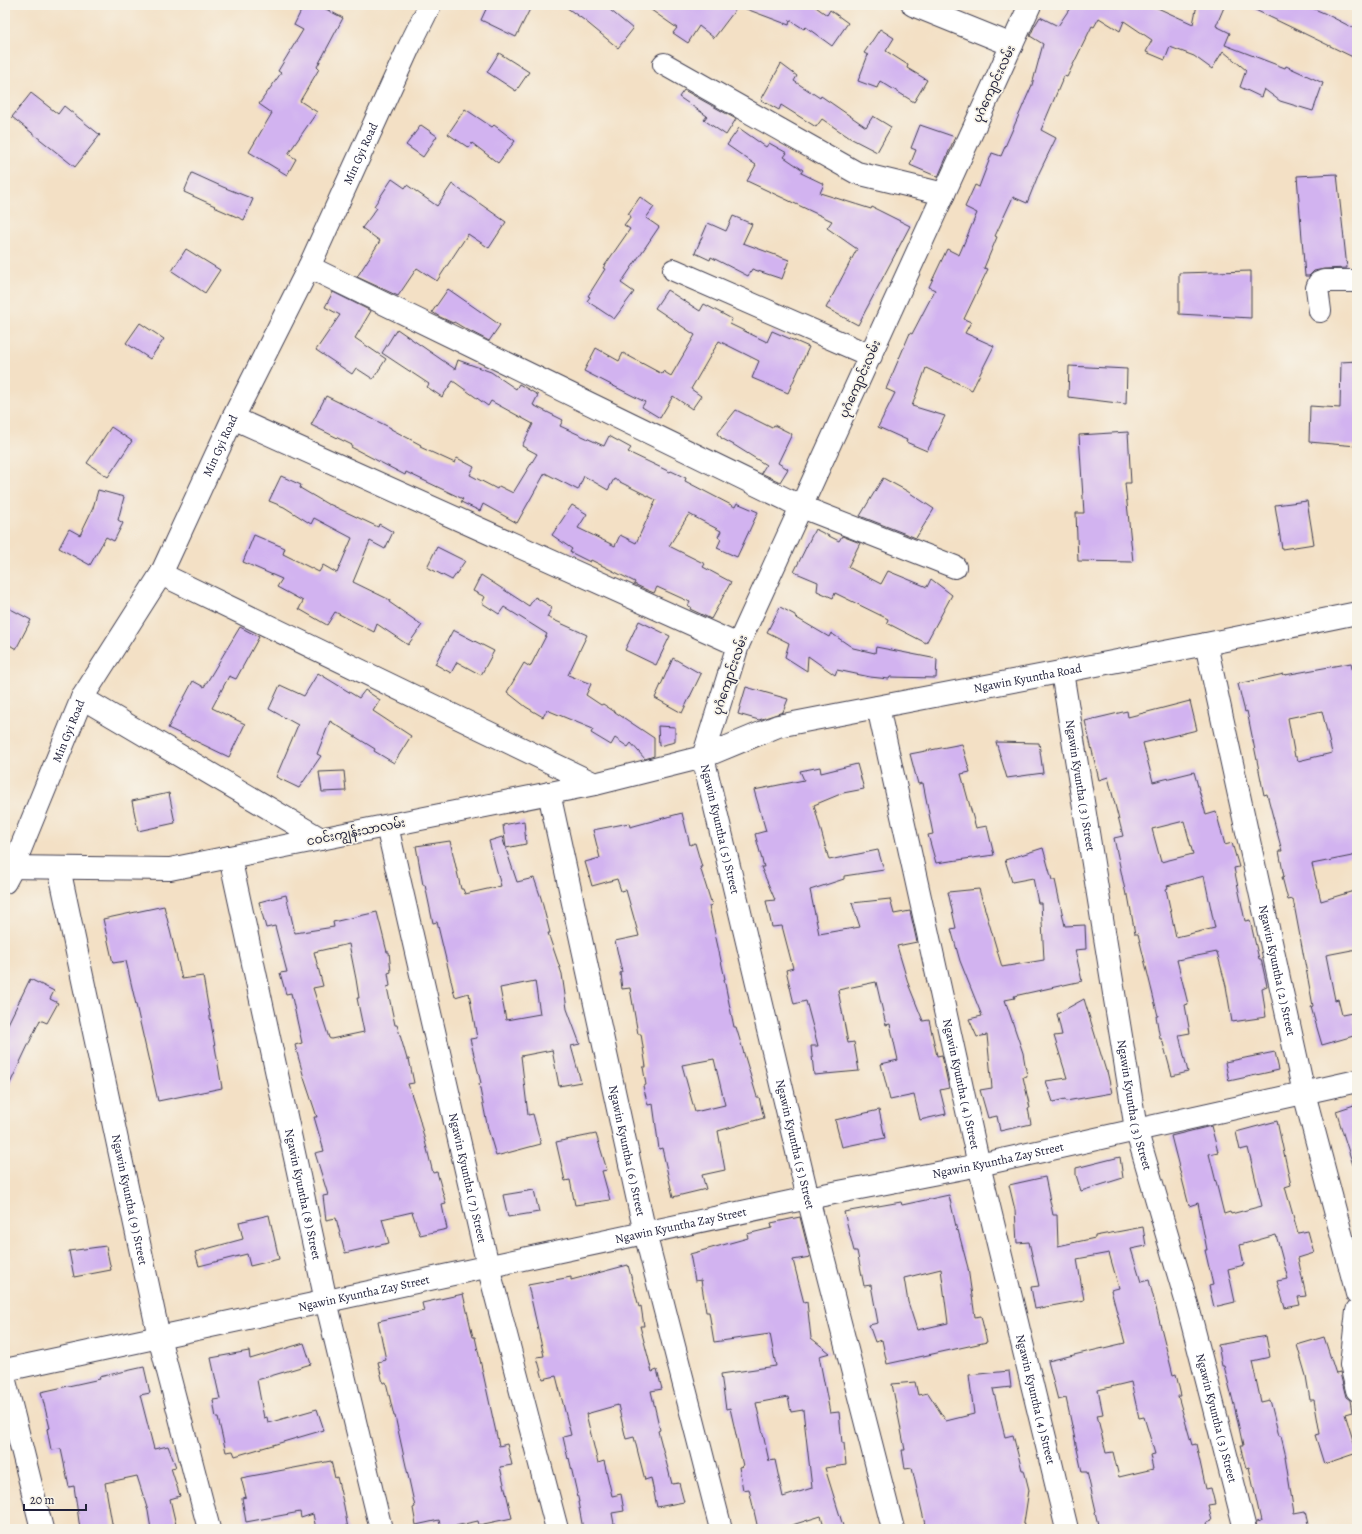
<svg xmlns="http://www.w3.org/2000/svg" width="1362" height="1534" font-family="Alegreya,'Noto Sans Myanmar',serif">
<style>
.building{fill:#d2b3f0;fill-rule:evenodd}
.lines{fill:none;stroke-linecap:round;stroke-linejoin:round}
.minor-casing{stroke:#413e50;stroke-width:24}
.major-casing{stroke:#413e50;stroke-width:24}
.minor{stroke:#fff;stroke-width:22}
.major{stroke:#fff;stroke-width:22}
.labels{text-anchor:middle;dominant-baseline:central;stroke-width:3.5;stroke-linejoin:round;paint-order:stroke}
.street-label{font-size:12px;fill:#22223b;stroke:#f7f3e8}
</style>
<rect width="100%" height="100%" fill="#f7f3e8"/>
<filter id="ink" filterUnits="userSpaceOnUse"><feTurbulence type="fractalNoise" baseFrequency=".025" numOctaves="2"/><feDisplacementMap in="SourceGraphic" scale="8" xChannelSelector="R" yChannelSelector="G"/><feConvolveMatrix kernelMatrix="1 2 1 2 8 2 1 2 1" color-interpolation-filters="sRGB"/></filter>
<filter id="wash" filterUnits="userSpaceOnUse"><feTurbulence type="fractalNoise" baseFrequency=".012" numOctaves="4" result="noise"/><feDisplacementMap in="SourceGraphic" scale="16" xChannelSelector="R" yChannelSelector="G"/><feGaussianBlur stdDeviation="0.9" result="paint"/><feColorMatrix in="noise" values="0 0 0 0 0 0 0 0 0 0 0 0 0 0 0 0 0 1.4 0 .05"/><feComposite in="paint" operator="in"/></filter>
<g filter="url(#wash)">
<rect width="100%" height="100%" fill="#f3e0c5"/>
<g id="blocks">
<!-- building -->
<g class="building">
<polygon points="304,5 318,5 343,18 317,67 319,69 300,101 317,112 288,154 296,159 287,175 249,152 272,113 259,104 281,73 278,71 303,30 294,25"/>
<polygon points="488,5 532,5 516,37 481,20"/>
<polygon points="563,5 604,5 633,29 618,48 584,20"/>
<polygon points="644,5 739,5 714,38 699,26 688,43 673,33 677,28"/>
<polygon points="741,5 813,5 827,15 830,10 848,23 832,46 806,27 804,29 790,20 789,25 741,7"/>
<polygon points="1072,5 1151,5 1193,24 1197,5 1225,5 1216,26 1230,33 1225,45 1285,68 1286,66 1323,83 1313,111 1280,101 1264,89 1261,97 1240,87 1246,70 1223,51 1212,69 1194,56 1170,47 1165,60 1146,52 1152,40 1124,21 1120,31 1099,18 1094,27 1092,26 1067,77 1064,76 1041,130 1056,138 1039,173 1027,203 1013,197 995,236 997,237 984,268 988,269 964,319 971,322 965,333 994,346 972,390 926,368 912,406 945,416 927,451 906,442 907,440 878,427 895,393 886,389 910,333 912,334 935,290 929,287 947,249 959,255 977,213 965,207 975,185 979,187 992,153 1001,156 1032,85 1043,44 1030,36 1034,27 1040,17 1058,26"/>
<polygon points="1245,5 1305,5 1324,13 1357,30 1357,59"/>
<polygon points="880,29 894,38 886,51 908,65 907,68 927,80 914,102 880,81 877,88 858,81 868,55 864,53"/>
<polygon points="499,53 529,72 516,91 487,72"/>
<polygon points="781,64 797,76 794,81 820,98 821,96 866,127 873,116 891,127 877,152 850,138 822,119 816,127 781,105 779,110 761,100"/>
<polygon points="684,90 736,119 726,135 704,120 707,116 679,97"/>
<polygon points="31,93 58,114 64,106 100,135 75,167 12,117"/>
<polygon points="465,109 492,127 494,125 515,141 498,163 472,143 469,148 448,134"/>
<polygon points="421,125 437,136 423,157 406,145"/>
<polygon points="920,125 955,137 938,177 910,165 916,150 911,148"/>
<polygon points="739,128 766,147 769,143 787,153 784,157 803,170 801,173 824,184 820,193 871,209 872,207 910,226 858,325 826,308 857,249 827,228 832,221 747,181 756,165 727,145"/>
<polygon points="192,173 223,187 253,199 244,220 214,207 215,206 184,192"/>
<polygon points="1337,174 1347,268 1324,269 1314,271 1309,276 1305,276 1297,176"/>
<polygon points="392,179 405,188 407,185 437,206 452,184 506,222 489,248 468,234 437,281 417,268 398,296 357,277 380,241 362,228 377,208 374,206"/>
<polygon points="640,197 654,207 646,218 659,227 621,283 634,292 614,319 587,301 590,297 588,296 605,269 603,268 630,229 624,225 631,216 628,214"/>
<polygon points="733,216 752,224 743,243 789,260 782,279 752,269 748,276 711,257 710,260 695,253 708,223 726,231"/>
<polygon points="186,249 220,270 205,293 172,271"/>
<polygon points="1251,271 1251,318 1179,314 1179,273"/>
<polygon points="448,289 500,325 489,341 464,328 454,322 453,323 440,317 432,312"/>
<polygon points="667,290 700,311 704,304 732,319 730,324 767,342 772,331 809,347 788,393 752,378 759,361 719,341 691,389 701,396 692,409 673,396 660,418 642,407 645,402 584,371 596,348 619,361 623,353 662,374 663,371 671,376 695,335 655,308"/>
<polygon points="333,292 371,311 355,338 386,359 373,379 356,368 352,374 316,350 340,315 325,307"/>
<polygon points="140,323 164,339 150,359 126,343"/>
<polygon points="397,329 455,369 458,360 491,372 516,389 519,384 538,395 533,405 563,420 560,426 604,446 609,436 631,448 628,452 670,472 671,471 686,478 685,481 735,507 737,503 758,512 737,557 717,548 721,539 718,537 721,531 689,514 669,546 705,564 703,567 731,582 711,619 690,609 691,607 688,606 690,602 657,587 654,593 649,591 634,584 635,582 591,560 590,562 570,552 572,549 552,535 572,505 587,514 578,528 615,546 620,535 636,543 656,500 614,479 608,490 584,476 578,490 545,473 517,523 483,504 480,511 461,502 463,499 406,472 405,475 351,447 352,445 311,425 326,396 391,428 391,429 421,445 420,447 455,463 457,458 474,467 470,475 497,489 499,486 513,493 537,454 522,446 533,424 491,401 488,406 453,381 442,397 427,387 429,384 382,353"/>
<polygon points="1357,361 1357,446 1309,442 1310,406 1340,408 1341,362"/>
<polygon points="1069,366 1127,369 1126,404 1068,397"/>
<polygon points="736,410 772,428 774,425 792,434 778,463 788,469 780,482 761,473 766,465 734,445 721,438 721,437 717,434"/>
<polygon points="111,427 132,441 108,477 87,463"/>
<polygon points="1128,432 1131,483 1125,483 1133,562 1078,561 1076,513 1084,513 1079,435"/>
<polygon points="281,476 301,485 300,488 329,505 329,504 378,527 379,524 393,532 385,549 370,541 353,582 390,600 389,602 422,625 408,645 377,624 374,632 335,612 327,625 299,609 303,601 277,587 282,579 243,562 254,535 285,548 283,554 319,572 323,565 337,573 352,538 314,518 311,524 284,507 269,501"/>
<polygon points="883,478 907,491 934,509 916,538 860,516"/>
<polygon points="98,490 124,497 118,520 123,523 114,541 106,537 90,565 59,548 69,529 80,535 93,508"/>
<polygon points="1307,501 1314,544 1282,549 1275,505"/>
<polygon points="815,529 839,541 842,536 860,543 848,567 881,584 888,571 927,587 931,579 952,595 926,643 887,623 888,619 835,593 833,598 817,591 818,582 794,572"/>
<polygon points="437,547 465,561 452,580 427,567"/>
<polygon points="481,575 529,606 535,597 552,607 547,617 587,635 568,675 591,684 586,695 601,705 603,704 654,738 654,756 645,759 631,743 628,747 615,738 611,745 591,733 593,729 547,710 543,717 526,707 507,692 524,663 530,667 547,634 504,607 499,614 482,603 485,597 473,591"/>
<polygon points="5,606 31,620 16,649 5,642"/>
<polygon points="780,607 795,615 795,617 829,637 831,633 853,648 875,653 876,647 937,659 936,678 890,677 889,679 870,677 837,670 835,675 808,656 807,671 785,657 789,643 767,632"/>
<polygon points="639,621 670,636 656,665 625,650"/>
<polygon points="240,627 259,637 236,679 229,676 212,708 245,724 229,757 168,728 193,681 204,687"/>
<polygon points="453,630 494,651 481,675 457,662 451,673 435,664"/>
<polygon points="673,658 701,674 682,713 655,698"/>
<path d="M1351,663l6,31v161l-45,9 9,37 36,-11v59l-31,6 9,45 3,-1 4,16 10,-2 5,22 -35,10 -11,-38 2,-1 -20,-107 -5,1 -6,-23h2l-5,-26h3l-15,-57 -3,1 -17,-84 -2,1 -7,-28 46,-10 1,1zM1322,711l10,42 -34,8 -1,-4h-2l-7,-39z"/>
<polygon points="318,673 359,698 365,690 380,700 373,711 411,736 394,763 374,751 375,749 330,721 317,754 321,756 299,788 276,777 298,725 269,709 280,685 304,696"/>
<polygon points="746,687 788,699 783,712 759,720 738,714"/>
<path d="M1190,701l7,29 -54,13 10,39 41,-10 12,43 10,-3 9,33 7,-2 7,24 -5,1 11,53 5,-1 9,39h2l6,27 -5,2 4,29 -34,5 -6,-36 -9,-34 -40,8 11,44 -3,1 5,28 -11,2 9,37 -16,4 -10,-37h-2l-4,-23h2l-20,-82h-3l-7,-39h-2l-12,-57 9,-2 -15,-59 -9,3 -14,-59 42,-10 1,6zM1184,821l9,33 -32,8 -9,-33zM1204,876l11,52 -39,9 -10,-48 2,-1 -1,-2z"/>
<polygon points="658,726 675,727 675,742 659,746"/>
<polygon points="996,742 1039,743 1043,773 1007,778"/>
<polygon points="962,744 970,772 961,774 976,828 987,826 994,855 936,863 928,835 933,834 923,783 918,784 910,754"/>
<polygon points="857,764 864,789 843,793 814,805 829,860 878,850 884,870 844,876 844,879 810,890 819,934 860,927 852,903 890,899 894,914 910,911 917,942 897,946 909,986 923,1021 929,1020 937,1056 942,1055 949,1088 940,1090 946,1114 920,1120 914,1095 890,1100 881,1064 898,1060 890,1024 886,1025 876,982 838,990 848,1043 854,1042 859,1071 814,1075 811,1046 818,1046 806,1001 794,1004 786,970 793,968 782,926 772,927 766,901 775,900 761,867 764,867 755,834 766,831 754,790 804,780 800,771 820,767 821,773"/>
<polygon points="344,771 346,791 322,792 319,772"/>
<polygon points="169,793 175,823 138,831 132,801"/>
<path d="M682,813l8,32 5,-2 7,24h-2l12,38 -3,1 16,73h-1l10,48h2l21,70h2l5,21 -46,13 7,39 -23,5 4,14 -33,8 -11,-49 -3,1 -6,-45 -5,1 -5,-19 3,-1 -3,-18h3l-5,-33h-3l-8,-46 -8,1 -2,-16 2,-1 -7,-31 24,-5 -13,-46 -5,1 -4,-12 -25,7 -7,-24 15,-4 -7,-28 36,-7 1,4zM714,1059l11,46 -30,7 -13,-47z"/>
<polygon points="524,821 526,844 506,848 503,825"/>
<path d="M502,837l15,45 17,-4 7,20 9,35h-2l14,41 5,35 13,35 -9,2 10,36 -22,4 -7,-36 -31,6 7,59 5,-1 8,30 -45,12 -8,-27 -9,-45 2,-1 -11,-44 7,-1 -8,-45 -14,4 -18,-75 -4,1 -8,-38h-2l-7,-39 34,-5 11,48h2l2,5 36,-8 -12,-45zM535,981l5,33 -34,6 -6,-32z"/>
<polygon points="1043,848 1052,880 1055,880 1065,926 1085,925 1086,949 1075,950 1082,981 1014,996 1015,998 1005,1000 1023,1053 1027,1076 1023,1077 1030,1108 1028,1108 1031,1124 1000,1131 997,1116 988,1118 980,1090 992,1088 987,1035 977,1037 969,1019 982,1016 960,961 951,929 956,928 948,892 979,889 1002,967 1044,960 1041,903 1038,903 1033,878 1012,882 1005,860"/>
<path d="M286,895l9,38 39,-6 -1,-5 44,-10 10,40h2l2,20 -3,1 2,13 -3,1 8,38h2l10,34h2l5,24 -6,1 11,33 14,56 4,-1 9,32 -4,1 5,24 -27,6 -8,-23 -30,7 7,24 -44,10 -9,-35 -10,2 -3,-24 5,-1 -13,-42 9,-2 -10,-34h3l-13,-39 -9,-33 7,-2 -11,-50 -5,1 -6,-21 7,-1 -12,-46 -9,2 -7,-26zM349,944l7,35 3,19h-2l7,34 -33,7 -2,-1 -16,-50 10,-2 -9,-34z"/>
<polygon points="164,906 182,979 203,976 222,1088 158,1101 126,961 113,963 103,919"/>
<polygon points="30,979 54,991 50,999 58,1003 47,1023 40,1020 5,1094 5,1030"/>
<polygon points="1084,999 1106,1071 1107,1071 1112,1093 1066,1101 1065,1099 1053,1102 1046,1081 1067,1078 1054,1036 1062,1035 1057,1014"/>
<polygon points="1275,1052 1279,1070 1229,1081 1225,1062"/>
<polygon points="1357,1104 1357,1165 1353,1165 1336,1111"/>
<polygon points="879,1110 885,1138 842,1147 835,1120"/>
<polygon points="1277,1121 1291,1185 1285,1187 1298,1233 1308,1231 1314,1253 1298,1258 1306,1296 1298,1297 1300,1305 1285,1308 1277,1281 1288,1279 1276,1235 1240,1245 1244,1265 1228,1269 1235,1302 1214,1307 1209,1286 1213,1285 1205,1250 1207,1250 1198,1203 1189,1206 1171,1136 1211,1126 1218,1152 1209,1154 1224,1214 1230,1212 1231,1214 1262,1206 1248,1148 1240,1150 1236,1132"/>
<polygon points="596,1134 607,1170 602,1171 610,1200 575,1205 570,1180 565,1181 556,1142"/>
<polygon points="1120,1157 1123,1178 1081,1191 1076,1175 1076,1168"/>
<path d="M1045,1177l8,38h4l1,31 37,-8v-2l48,-9 3,19 -15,3 10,33 8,-2 24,95 3,-1 5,22h-3l14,49 4,-1 10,45 5,-1 4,16 -7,1 4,16 -5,2 2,6h-110l-4,-17 1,-1 -9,-39h-5l-16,-74 -8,2 -10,-39 77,-18 -14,-53 8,-2 -10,-35 -32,6 7,41 -49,9 -4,-22 8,-1 -10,-44 -12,1 -2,-33 -6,-25zM1131,1382l8,36 5,-1 11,37 -5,1 3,14 -34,8 -6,-25 -7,1 -9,-38 6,-1 -5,-24z"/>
<polygon points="534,1190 539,1212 508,1217 503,1195"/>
<path d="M949,1195l8,36 1,-1 10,38 7,49 6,-1 6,26 -100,22 -5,-24 -7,2 -6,-17 9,-2 -7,-38 -7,1 -7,-35h-3l-10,-39 57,-10 1,3zM941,1269l7,54 -31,7 -9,-28 -4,-24z"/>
<polygon points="269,1215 279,1259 250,1266 247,1254 199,1266 195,1252 243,1239 239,1222"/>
<path d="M800,1217l10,40 -17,3 11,43 3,-1 4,36 19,15 -11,3 11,57 9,-1 3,31h2l2,22 -21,3 19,61h-19l-4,-13 -32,10 1,3h-32l-9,-40 -6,1 -4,-23 4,-1 -13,-58 -4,1 -5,-35 55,-8 -6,-32 -56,8 -5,-30h-3l-5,-32 -6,1 -5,-27 58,-16 -1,-4 25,-6 -1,-5zM788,1397l3,15 12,-2 9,78 -29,9 -8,-37 -6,1 -13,-58z"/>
<polygon points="106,1246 111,1270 74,1277 69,1251"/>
<polygon points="628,1265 639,1307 641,1306 644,1326 640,1326 652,1372 657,1370 662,1389 651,1391 660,1430 658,1431 672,1484 679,1483 684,1502 657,1507 651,1478 645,1480 634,1437 626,1439 618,1405 586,1414 598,1463 604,1461 612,1496 621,1494 624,1511 612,1513 615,1529 583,1529 578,1502 579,1502 569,1458 568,1459 563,1437 571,1435 556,1376 543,1379 537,1357 544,1356 528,1285 571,1277 571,1280"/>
<polygon points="463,1294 473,1337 475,1337 499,1446 507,1444 512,1465 500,1467 512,1518 479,1525 478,1521 441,1529 439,1520 416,1525 413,1508 415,1507 395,1416 394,1416 386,1382 383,1383 378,1362 386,1360 378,1321 424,1311 422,1303"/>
<polygon points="1266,1336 1270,1357 1252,1361 1261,1402 1270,1400 1279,1436 1281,1436 1286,1457 1285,1457 1294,1513 1305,1511 1309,1529 1257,1529 1256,1522 1261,1521 1249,1467 1246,1468 1240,1446 1243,1446 1235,1409 1224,1366 1222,1366 1218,1345"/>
<polygon points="1324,1337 1336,1374 1340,1373 1346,1397 1350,1400 1352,1412 1345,1414 1357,1453 1324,1464 1315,1435 1320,1434 1314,1400 1310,1400 1306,1376 1297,1345"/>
<polygon points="304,1343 311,1364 257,1380 264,1418 267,1417 268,1423 317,1409 324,1430 235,1456 233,1451 226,1452 218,1418 216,1418 213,1400 220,1399 211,1358 249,1351 250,1359"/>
<polygon points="144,1367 150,1393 140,1395 154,1449 168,1446 176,1467 171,1468 180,1496 170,1499 177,1529 151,1529 148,1511 137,1476 105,1483 113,1529 80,1529 74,1486 69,1487 61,1449 51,1450 47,1429 50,1428 41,1392 100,1379 99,1377"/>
<polygon points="1009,1371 1011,1387 993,1389 1005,1437 1013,1435 1022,1470 1024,1470 1029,1490 1023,1529 926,1529 912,1468 905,1469 902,1450 905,1450 892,1384 915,1382 918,1395 928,1393 946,1421 974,1414 969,1375"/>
<polygon points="331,1461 335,1478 337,1477 344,1506 348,1529 316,1529 313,1514 301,1518 300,1512 246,1522 242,1498 246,1497 241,1478"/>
</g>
</g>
</g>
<g filter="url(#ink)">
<use href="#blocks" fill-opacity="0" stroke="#413e50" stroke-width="1"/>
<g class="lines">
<defs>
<g id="minor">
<polyline points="913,5 1012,45"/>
<polyline points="664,64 857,173 944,194"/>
<polyline points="309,267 802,507 955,567"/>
<polyline points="674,270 871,356"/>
<polyline points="1320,311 1317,288 1319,283 1324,281 1357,281"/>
<polyline points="233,418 738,645"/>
<polyline points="161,574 595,784"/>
<path id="s1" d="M1206,644l98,449 53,201"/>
<path id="s2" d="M1062,672l74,457 52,178 57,222"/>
<polyline points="82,698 321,839"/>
<path id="s3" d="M878,707l101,458 88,364"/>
<polyline points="703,757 738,645 1030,5"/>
<path id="s4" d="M703,757l105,441 85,331"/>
<path id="s5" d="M549,793l96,440 76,296"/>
<path id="s6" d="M387,826l101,440 69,263"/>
<path id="s7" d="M230,857l96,444 55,228"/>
<path id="s8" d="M5,867l165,2 425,-85 108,-27 75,-31 428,-82 151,-31"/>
<path id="s9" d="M59,868l100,469 50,192"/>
<polyline points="1357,1311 1351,1365 1357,1390"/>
<path id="s10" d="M5,1370l803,-172 171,-33 378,-84"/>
<polyline points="5,1381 42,1529"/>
</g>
<g id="major">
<path id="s11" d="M5,882l8,-15 69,-169 79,-124 72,-156 76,-151 100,-220 21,-42"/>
</g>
</defs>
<!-- minor casing -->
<use href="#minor" class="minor-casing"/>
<!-- major casing -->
<use href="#major" class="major-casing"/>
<!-- minor -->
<use href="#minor" class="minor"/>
<!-- major -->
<use href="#major" class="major"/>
</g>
</g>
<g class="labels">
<!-- street labels -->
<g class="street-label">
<text transform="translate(994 84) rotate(-65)">ပုဂံကျောင်းလမ်း</text>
<text stroke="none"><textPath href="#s11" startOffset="812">Min Gyi Road</textPath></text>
<text transform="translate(860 379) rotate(-66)">ပုဂံကျောင်းလမ်း</text>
<text stroke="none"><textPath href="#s11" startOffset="488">Min Gyi Road</textPath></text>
<text transform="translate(730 675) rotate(-71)">ပုဂံကျောင်းလမ်း</text>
<text stroke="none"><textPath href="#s8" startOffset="1045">Ngawin Kyuntha Road</textPath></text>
<text stroke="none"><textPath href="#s11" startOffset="164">Min Gyi Road</textPath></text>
<text stroke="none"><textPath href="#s2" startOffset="115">Ngawin Kyuntha ( 3 ) Street</textPath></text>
<text stroke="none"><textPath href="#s4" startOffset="74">Ngawin Kyuntha ( 5 ) Street</textPath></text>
<text transform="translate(356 832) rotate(-11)">ငဝင်းကျွန်းသာလမ်း</text>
<text stroke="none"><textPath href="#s1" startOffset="334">Ngawin Kyuntha ( 2 ) Street</textPath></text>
<text stroke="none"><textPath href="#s3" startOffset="386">Ngawin Kyuntha ( 4 ) Street</textPath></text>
<text stroke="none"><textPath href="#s2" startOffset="439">Ngawin Kyuntha ( 3 ) Street</textPath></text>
<text stroke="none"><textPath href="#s4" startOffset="398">Ngawin Kyuntha ( 5 ) Street</textPath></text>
<text stroke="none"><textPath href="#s5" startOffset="366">Ngawin Kyuntha ( 6 ) Street</textPath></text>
<text stroke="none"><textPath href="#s10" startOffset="1015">Ngawin Kyuntha Zay Street</textPath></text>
<text stroke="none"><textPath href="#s6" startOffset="361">Ngawin Kyuntha ( 7 ) Street</textPath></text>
<text stroke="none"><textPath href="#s7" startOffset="345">Ngawin Kyuntha ( 8 ) Street</textPath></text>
<text stroke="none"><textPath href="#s9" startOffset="339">Ngawin Kyuntha ( 9 ) Street</textPath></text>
<text stroke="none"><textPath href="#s10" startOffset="691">Ngawin Kyuntha Zay Street</textPath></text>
<text stroke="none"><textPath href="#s10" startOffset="367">Ngawin Kyuntha Zay Street</textPath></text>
<text stroke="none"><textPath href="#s3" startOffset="710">Ngawin Kyuntha ( 4 ) Street</textPath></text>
<text stroke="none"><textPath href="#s2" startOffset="763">Ngawin Kyuntha ( 3 ) Street</textPath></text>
</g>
</g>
<!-- margin -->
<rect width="1362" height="1534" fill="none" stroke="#f7f3e8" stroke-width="20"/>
<!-- scale -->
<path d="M24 1504v6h62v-6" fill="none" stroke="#22223b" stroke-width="2"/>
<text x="30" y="1504" font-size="12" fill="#22223b" stroke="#f7f3e8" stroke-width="3" paint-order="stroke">20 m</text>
</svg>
